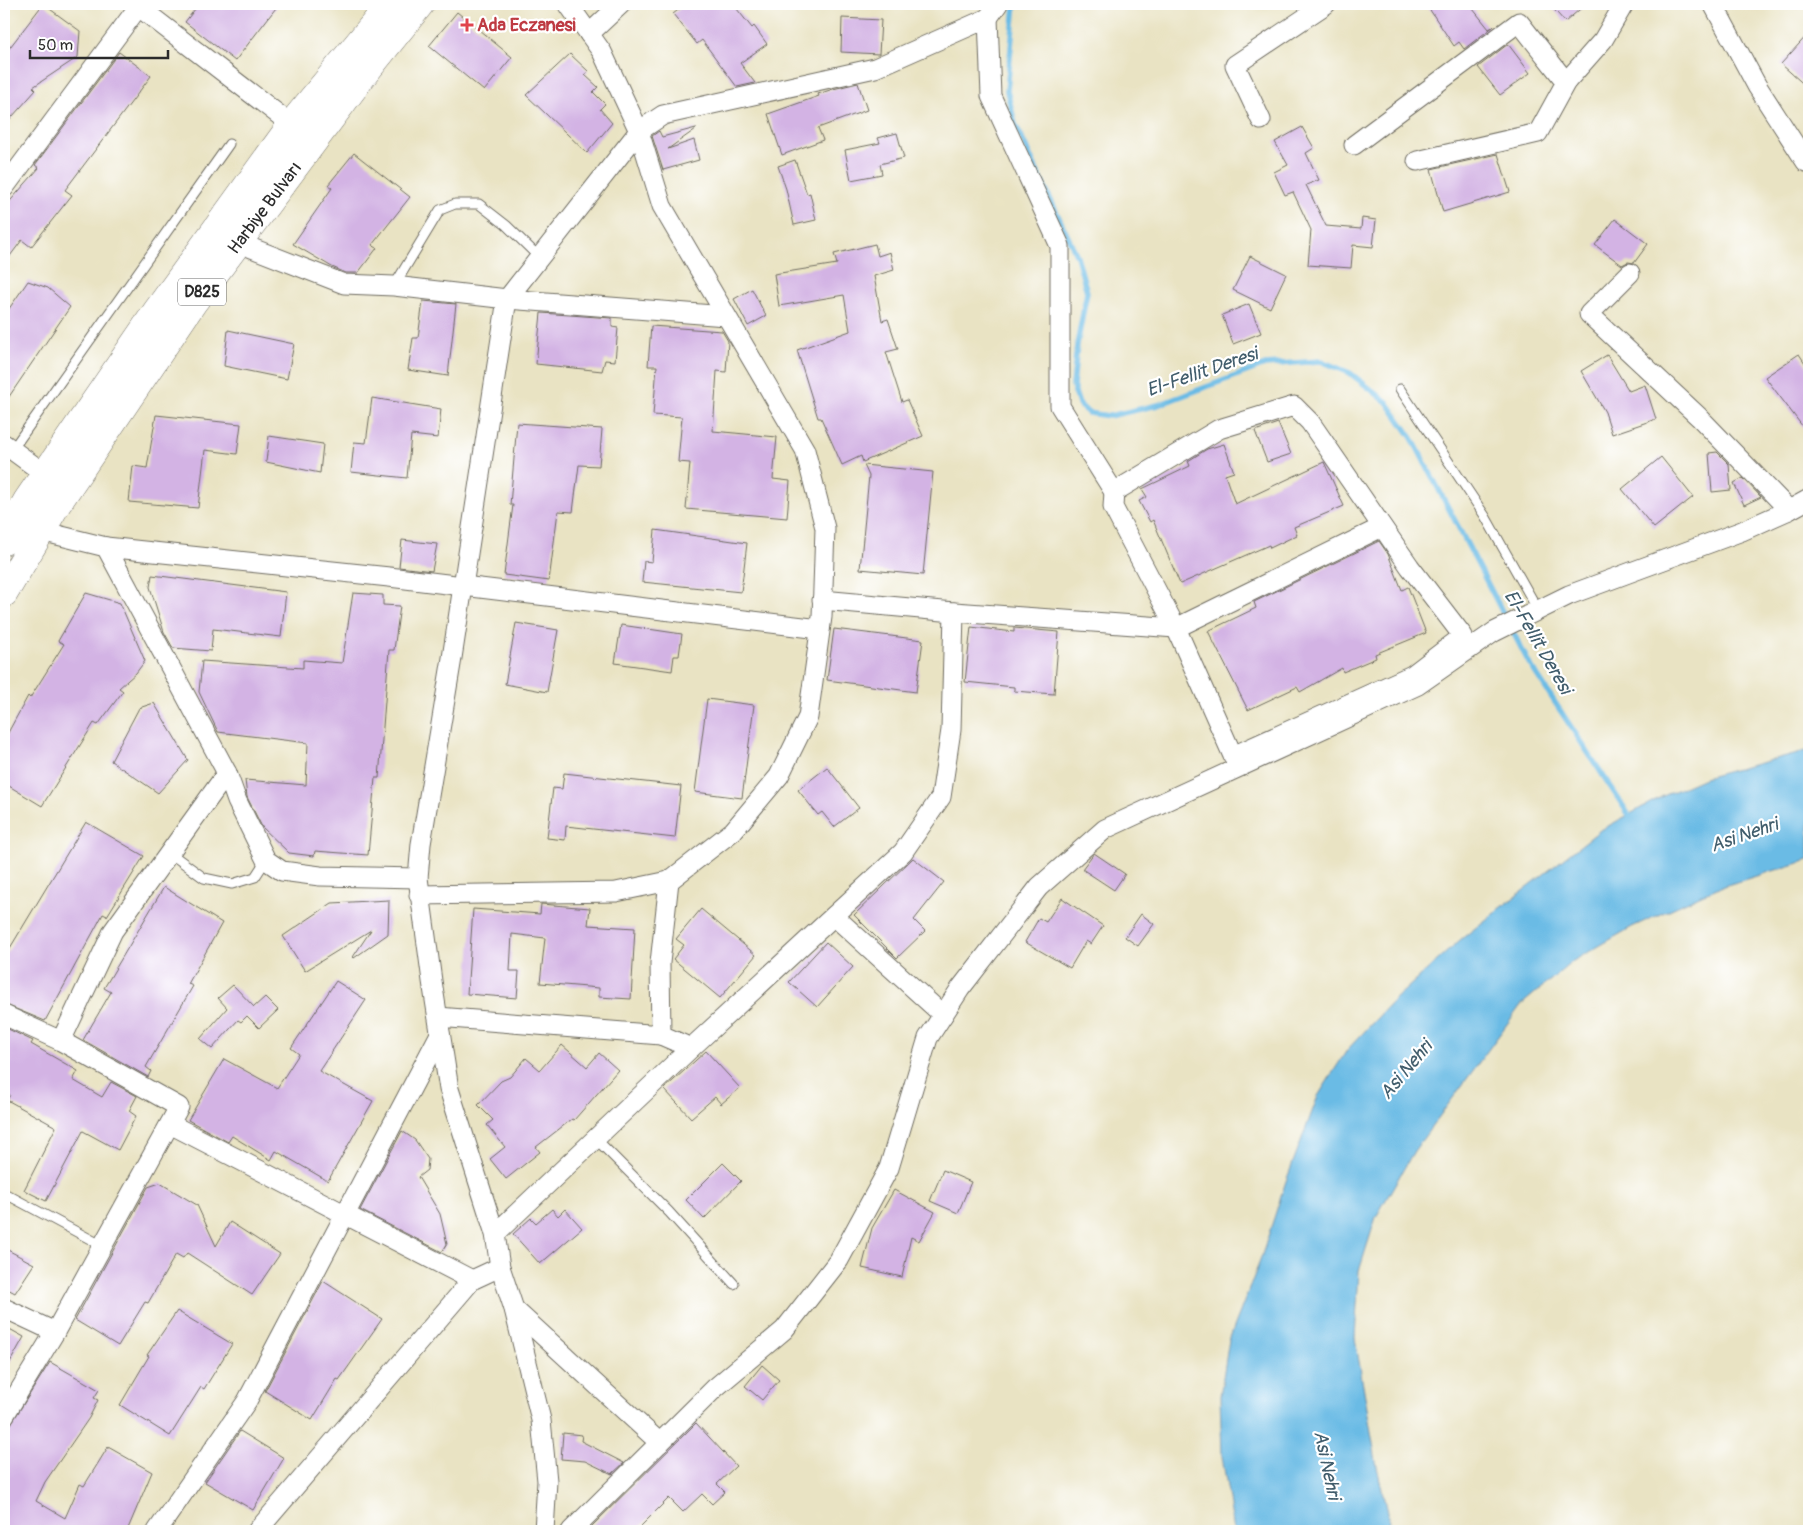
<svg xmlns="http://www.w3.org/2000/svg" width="1813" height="1535" font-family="Pangolin,sans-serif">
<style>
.water{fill:#6bbbe5;stroke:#4b7388}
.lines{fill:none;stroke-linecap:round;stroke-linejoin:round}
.stream{stroke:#6bbbe5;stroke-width:5.5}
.building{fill:#d3b3e4}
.service-casing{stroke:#6e6b60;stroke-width:11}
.minor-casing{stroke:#6e6b60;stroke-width:21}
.primary-casing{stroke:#6e6b60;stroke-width:29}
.service{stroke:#fff;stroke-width:9}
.minor{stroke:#fff;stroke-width:19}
.primary{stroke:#fff;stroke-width:28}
.health-dot{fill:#e0444e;stroke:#fff;stroke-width:2}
.labels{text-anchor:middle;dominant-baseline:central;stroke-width:4.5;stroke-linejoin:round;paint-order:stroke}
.shield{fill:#fff;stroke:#6b6b6b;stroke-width:1}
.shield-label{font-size:16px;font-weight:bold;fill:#2b2b2b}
.health-label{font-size:18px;font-weight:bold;fill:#be3a42;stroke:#fff;text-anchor:start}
.street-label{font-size:18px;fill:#2b2b2b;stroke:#fff}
.water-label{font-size:19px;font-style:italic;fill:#415d6c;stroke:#fff}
</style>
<rect width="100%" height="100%" fill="#fff"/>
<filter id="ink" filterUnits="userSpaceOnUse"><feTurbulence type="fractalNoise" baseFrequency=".02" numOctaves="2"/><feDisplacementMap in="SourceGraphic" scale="10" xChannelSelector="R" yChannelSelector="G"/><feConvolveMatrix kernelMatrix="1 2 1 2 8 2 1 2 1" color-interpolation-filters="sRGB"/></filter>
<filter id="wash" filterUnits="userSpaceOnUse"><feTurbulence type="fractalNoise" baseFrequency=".0096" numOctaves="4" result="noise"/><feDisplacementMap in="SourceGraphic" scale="20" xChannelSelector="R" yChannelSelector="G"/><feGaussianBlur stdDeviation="1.12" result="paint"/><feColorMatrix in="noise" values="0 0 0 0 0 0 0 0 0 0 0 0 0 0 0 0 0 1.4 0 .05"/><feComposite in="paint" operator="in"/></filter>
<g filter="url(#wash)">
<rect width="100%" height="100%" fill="#e9e3c3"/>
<!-- water -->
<polygon class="water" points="1809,750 1809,860 1717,888 1632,927 1573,961 1521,1005 1414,1151 1376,1217 1359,1271 1355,1338 1377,1467 1391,1531 1234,1531 1222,1456 1220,1396 1229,1340 1260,1261 1286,1181 1318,1096 1347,1050 1394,1000 1460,940 1599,831 1661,797 1704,778"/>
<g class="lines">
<!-- stream -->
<polyline class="stream" points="1015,4 1007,91 1015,124 1077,256 1087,292 1077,345 1073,386 1079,404 1088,413 1109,416 1158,405 1265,365 1321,361 1350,373 1387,402 1412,438 1529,663 1633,821"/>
</g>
<g id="blocks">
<!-- building -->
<g class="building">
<polygon points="43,4 80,31 78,57 33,87 36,90 4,126 4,55"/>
<polygon points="199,4 279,4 235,61 185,22"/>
<polygon points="686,4 733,4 752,28 754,26 767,44 740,63 755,83 737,87 702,40 697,44 673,14"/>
<polygon points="1426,4 1469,4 1489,29 1494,26 1464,49 1459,42 1454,46"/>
<polygon points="1549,4 1586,4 1565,22"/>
<polygon points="457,12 512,57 484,91 429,46"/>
<polygon points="842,18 881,20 879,54 841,52"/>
<polygon points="1809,33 1809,89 1781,64"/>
<polygon points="1508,44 1530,73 1500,95 1478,67"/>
<polygon points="119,52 151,76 65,190 72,195 31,247 22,240 4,264 4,208 39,168 35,165"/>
<polygon points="570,54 588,71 585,75 598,87 593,92 605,104 600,109 612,123 587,153 526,95"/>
<polygon points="858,83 867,110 818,128 823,140 782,155 768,114 819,96 818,94 833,89"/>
<polygon points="1302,127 1314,148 1306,153 1319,180 1306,185 1326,226 1361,229 1362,218 1376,220 1373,247 1353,245 1351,268 1308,265 1311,230 1293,192 1285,195 1274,172 1288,165 1275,142"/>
<polygon points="696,128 696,129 668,149 694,140 699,160 663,170 652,136 659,131 662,137"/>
<polygon points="897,133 904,158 880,164 882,174 851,180 845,150 880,143 878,138"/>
<polygon points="354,153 410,197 372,245 377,248 358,273 346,273 332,267 293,244 332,188 328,185"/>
<polygon points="1498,154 1510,192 1443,212 1431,169"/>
<polygon points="795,160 807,194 810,193 816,220 794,225 786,189 778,166"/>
<polygon points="1615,219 1648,244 1634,263 1628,262 1622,265 1595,245"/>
<polygon points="875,244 878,256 890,252 894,270 874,276 882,321 888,319 898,349 886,352 902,402 907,400 923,436 863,462 861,456 842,465 821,418 818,418 797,350 850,331 844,295 779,306 774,274 837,264 834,254"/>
<polygon points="1250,256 1286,274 1270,308 1233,290"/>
<polygon points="28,281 48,288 70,307 4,404 4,316"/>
<polygon points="752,289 766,316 748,326 734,299"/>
<polygon points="423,301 456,304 448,376 408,370 413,338 418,338"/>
<polygon points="1249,304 1261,333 1233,344 1222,315"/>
<polygon points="541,313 612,318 612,327 618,328 615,361 605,360 602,371 536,364"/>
<polygon points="651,326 722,331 728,341 726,372 717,371 713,431 777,437 773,479 790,481 787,518 686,509 690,463 678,462 682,417 653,415 657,366 648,366"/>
<polygon points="228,330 294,344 287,379 224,366"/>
<polygon points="1799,354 1809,369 1809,435 1765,377"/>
<polygon points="1607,355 1629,391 1645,385 1656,419 1612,434 1605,412 1581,371"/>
<polygon points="372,398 441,409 438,438 411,435 407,478 351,472 354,442 366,443"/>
<polygon points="156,415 241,424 237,454 205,450 198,508 129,502 133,466 147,468"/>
<polygon points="517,423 602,429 599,466 579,465 573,512 558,511 549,581 504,575 513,505 510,505"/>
<polygon points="1278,423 1291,454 1267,462 1255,431"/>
<polygon points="269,436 323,444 320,473 266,462"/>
<polygon points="1224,444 1234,472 1225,475 1235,504 1324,462 1344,506 1294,527 1297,535 1270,548 1269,545 1180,584 1153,520 1150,522 1139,501 1147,497 1142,489 1190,466 1188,461 1207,449"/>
<polygon points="1717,452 1729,464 1731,490 1712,492 1709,453"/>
<polygon points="1661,457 1693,497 1654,528 1622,489"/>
<polygon points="864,465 933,472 923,575 860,569 869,476"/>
<polygon points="1743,478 1761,497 1744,505 1734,483"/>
<polygon points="655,530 747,543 741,592 642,582 644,561 652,562"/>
<polygon points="402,540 437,544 432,571 399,567"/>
<polygon points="1379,541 1388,554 1402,590 1408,587 1426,633 1375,654 1376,658 1343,672 1342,668 1300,692 1297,687 1248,710 1208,631 1256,608 1254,602"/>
<polygon points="152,575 286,592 281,637 213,629 211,651 173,648 164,632 150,587"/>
<polygon points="86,593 120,603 145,661 136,673 119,688 123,691 98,725 94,723 42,806 4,783 4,740 28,696 30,698 64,644 58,641"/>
<polygon points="353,593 383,595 383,605 400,606 394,650 389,650 379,778 375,778 368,855 315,851 314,856 289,853 262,827 247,797 245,780 306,785 308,743 218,732 199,692 202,661 303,668 303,660 342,663"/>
<polygon points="516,623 558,630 547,692 505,684"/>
<polygon points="621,625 682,634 679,656 674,656 672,671 615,663"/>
<polygon points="971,627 1014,632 1014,628 1059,632 1054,694 1014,691 1014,687 965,682"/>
<polygon points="834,629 923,640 916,692 827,680"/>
<polygon points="707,699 754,705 742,798 695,792"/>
<polygon points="154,703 188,760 158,793 111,761 139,708"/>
<polygon points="827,767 859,808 834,827 822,812 818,815 798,790"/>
<polygon points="564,773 681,786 675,838 566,826 565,840 547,838 553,788 562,789"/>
<polygon points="86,822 144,856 107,916 103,914 45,1021 4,1004 4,958"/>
<polygon points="1094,853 1125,874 1114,890 1082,869"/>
<polygon points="913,858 944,882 914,920 925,931 897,958 854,915"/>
<polygon points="164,887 222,923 188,984 193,986 146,1067 151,1071 148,1077 83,1040 111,992 104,988"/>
<polygon points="1062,898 1103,926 1091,944 1086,941 1070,968 1025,942 1039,918 1046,922"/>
<polygon points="389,900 388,934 354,958 353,957 371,930 305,971 283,936 332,903"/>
<polygon points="541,904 590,908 588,925 635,928 631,999 599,997 599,988 540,983 545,938 512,934 510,971 519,971 517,998 467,994 473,909 540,914"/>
<polygon points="701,909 756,955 720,998 673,959 684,945 676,939"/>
<polygon points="1141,914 1154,924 1138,946 1125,937"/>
<polygon points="826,942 853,967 817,1007 789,982"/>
<polygon points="336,981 366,1000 319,1071 373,1101 328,1181 276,1151 271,1160 232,1136 228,1142 188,1120 224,1059 277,1088 299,1054 291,1048"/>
<polygon points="233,985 254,1007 265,997 278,1010 259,1028 247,1016 241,1022 238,1020 212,1049 200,1039 227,1008 218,998"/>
<polygon points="4,1027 33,1041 31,1044 78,1071 73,1080 102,1097 111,1082 137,1096 129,1111 136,1116 118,1150 83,1131 46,1201 24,1190 56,1127 7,1100 10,1095 4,1091"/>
<polygon points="562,1045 587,1067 599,1053 618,1070 574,1120 572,1119 536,1147 540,1152 506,1179 490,1159 505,1147 487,1125 493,1120 478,1105 501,1081 510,1077 526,1058 540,1070"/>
<polygon points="706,1051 740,1088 721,1104 715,1097 691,1118 664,1089"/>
<polygon points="402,1131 415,1140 428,1159 427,1170 418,1177 440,1214 447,1244 442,1252 360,1210"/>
<polygon points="723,1163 741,1181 704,1219 686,1200"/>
<polygon points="943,1170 971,1182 958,1213 930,1201"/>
<polygon points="160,1183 197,1205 216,1246 230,1222 280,1254 252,1295 187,1253 183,1258 176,1254 148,1303 145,1302 118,1346 75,1320 148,1187"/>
<polygon points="894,1190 935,1212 919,1241 911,1237 902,1277 862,1268 872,1228"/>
<polygon points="552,1209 558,1216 565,1209 582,1228 540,1264 513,1234 531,1218 536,1223"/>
<polygon points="4,1248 34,1264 15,1293 4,1287"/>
<polygon points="323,1281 382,1319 339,1380 337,1379 312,1420 265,1391"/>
<polygon points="177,1311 232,1344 204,1389 201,1387 170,1436 120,1405 149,1356 147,1355"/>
<polygon points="4,1326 24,1337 4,1373"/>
<polygon points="50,1362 99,1390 94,1398 98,1400 89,1418 45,1482 36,1501 65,1518 80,1484 84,1486 108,1447 152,1472 127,1531 10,1531 4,1528 4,1435"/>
<polygon points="762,1365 779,1380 762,1400 745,1386"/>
<polygon points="696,1423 736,1466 717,1484 725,1492 712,1504 702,1494 683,1512 669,1498 636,1531 587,1531"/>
<polygon points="240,1431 284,1458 253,1510 205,1482"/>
<polygon points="563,1433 582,1435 581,1441 624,1463 612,1474 585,1461 561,1459"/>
</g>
</g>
</g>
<g filter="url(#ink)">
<use href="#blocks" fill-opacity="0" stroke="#6e6b60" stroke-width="1"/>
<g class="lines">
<defs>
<g id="service">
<polyline points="394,286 440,210 455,204 479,204 506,225 539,257"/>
<polyline points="1400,389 1485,516 1538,610"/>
<polyline points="12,450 229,144"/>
<polyline points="170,853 204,878 232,884 255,877 266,860"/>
<polyline points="596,1139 669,1212 734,1284"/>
<polyline points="4,1193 103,1246"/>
</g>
<g id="minor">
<polyline points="135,4 292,125"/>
<polyline points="1713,4 1757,86 1806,162"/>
<polyline points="988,18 991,96 1060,246 1060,406 1114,492"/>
<polyline points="589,34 621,4"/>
<polyline points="1261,120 1235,65 1326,4"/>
<polyline points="1354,145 1519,22 1566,82"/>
<polyline points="1417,161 1538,133 1566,82 1603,40 1624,4"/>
<polyline points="4,188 139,6"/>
<polyline points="239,243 344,284 394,286 507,299 726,316"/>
<polyline points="1630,273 1589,314 1699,417 1789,510"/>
<polygon points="1294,406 1310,422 1410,567 1463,636 1412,675 1233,756 1176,628 1113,507 1114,492 1219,429"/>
<polyline points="4,444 45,474"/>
<polyline points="41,531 106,547 227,773 237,801 266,860 282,871 320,876 418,878"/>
<polyline points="106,547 389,577 820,629"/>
<polyline points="822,600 954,612 1176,628 1382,527"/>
<polyline points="669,881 660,963 661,1035 691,1048"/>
<polyline points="419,895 616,892 669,881 733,831 779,776 808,717 822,617 825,528 805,450 662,206 639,131 602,52 568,4"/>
<polyline points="834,916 943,1015"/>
<polyline points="4,1015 61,1041 179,1107 55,1332 4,1416"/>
<polyline points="438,1017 661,1035"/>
<polyline points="61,1041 113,931 227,773"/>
<polyline points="170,1124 472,1280"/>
<polyline points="495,1234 691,1048 903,852 941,797 951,730 954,612"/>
<polyline points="4,1308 55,1332"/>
<polyline points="514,1309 660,1443"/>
<polyline points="157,1531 247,1401 440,1034"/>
<polyline points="257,1531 472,1280 500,1267"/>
<polyline points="544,1531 547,1481 541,1420 514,1309 500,1267 495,1234 449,1089 432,981 418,878 421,844 452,658 507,299 639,131 663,115 875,68 988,18 998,4"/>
<polyline points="571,1531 715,1388 784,1330 839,1260 889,1168 928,1038 960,989 1039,887 1105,829 1418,685 1494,632 1569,595 1742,531 1789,510 1809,499"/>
</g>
<g id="primary">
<polyline points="4,541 27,501 157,311 296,119 391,4"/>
<polyline points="4,593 55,507 194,301 363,75 420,4"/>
</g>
</defs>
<!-- service casing -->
<use href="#service" class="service-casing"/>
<!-- minor casing -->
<use href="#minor" class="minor-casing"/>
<!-- primary casing -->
<use href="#primary" class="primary-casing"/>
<!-- service -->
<use href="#service" class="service"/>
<!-- minor -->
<use href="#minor" class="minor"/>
<!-- primary -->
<use href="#primary" class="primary"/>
</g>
</g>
<!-- markers -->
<path class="health-dot" d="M464.5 17.5h5v5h5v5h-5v5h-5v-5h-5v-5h5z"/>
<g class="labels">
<!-- shield labels -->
<rect class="shield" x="178" y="278.5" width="48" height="27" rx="4"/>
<g class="shield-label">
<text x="202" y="292">D825</text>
</g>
<!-- health labels -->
<g class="health-label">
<text x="477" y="25">Ada Eczanesi</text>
</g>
<!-- street labels -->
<g class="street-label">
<text transform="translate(265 208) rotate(-53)">Harbiye Bulvarı</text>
</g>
<!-- water labels -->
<g class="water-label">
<text transform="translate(1202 372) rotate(-19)">El-Fellit Deresi</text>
<text transform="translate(1538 642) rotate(60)">El-Fellit Deresi</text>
<text transform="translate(1744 835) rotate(-19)">Asi Nehri</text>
<text transform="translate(1406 1070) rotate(-50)">Asi Nehri</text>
<text transform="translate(1327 1465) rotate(78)">Asi Nehri</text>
</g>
</g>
<!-- margin -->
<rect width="1813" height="1535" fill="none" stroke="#fff" stroke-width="20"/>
<!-- scale -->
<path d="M30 50v8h138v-8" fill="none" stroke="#2b2b2b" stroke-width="2.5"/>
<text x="38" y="50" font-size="15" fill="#2b2b2b" stroke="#ffffff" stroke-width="4" paint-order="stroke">50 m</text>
</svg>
